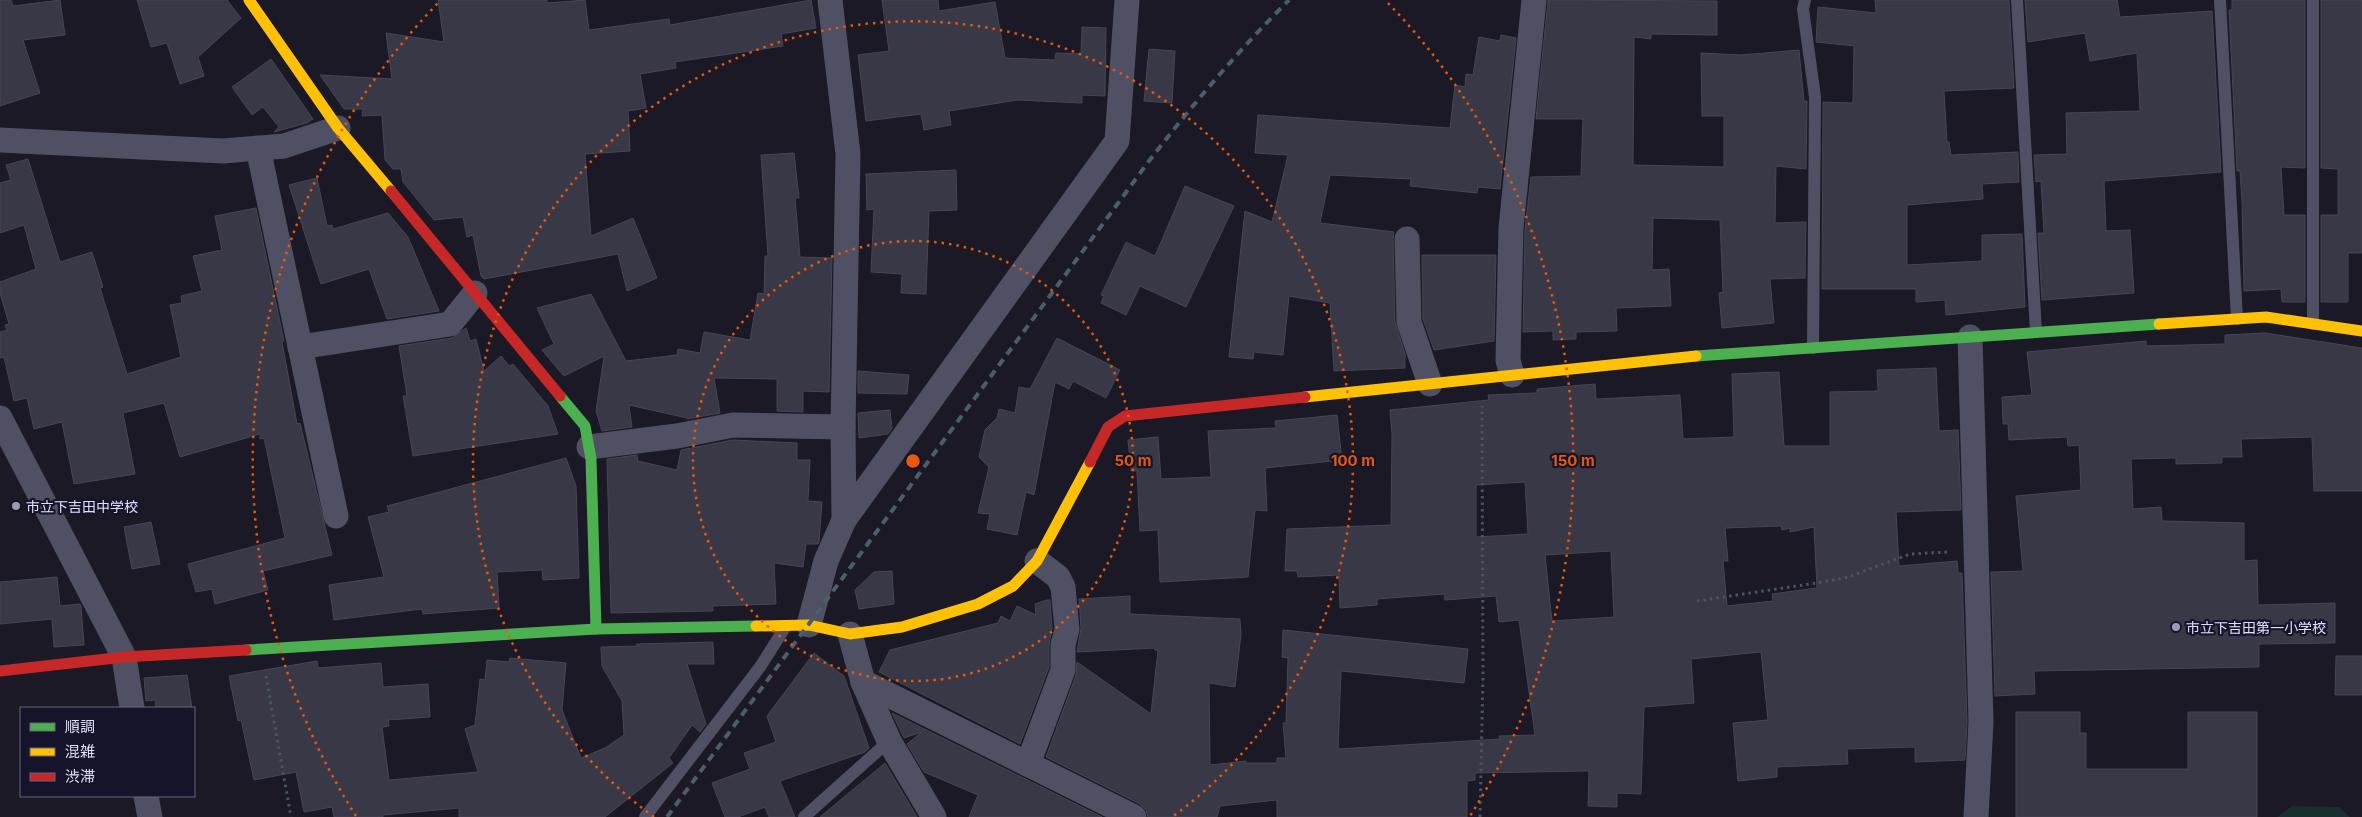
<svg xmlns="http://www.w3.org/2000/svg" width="2362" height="817" font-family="Inter,'Noto Sans JP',sans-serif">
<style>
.green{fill:#172f2f}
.building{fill:#393846;stroke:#474556;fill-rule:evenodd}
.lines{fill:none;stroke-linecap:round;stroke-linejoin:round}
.path{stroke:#495560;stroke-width:3;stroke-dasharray:2.5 4;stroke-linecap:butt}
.lane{stroke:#505064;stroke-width:12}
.street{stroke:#505064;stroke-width:25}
.fast{stroke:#4caf50;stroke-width:11}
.slow{stroke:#ffc107;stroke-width:11}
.jam{stroke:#c62828;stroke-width:11}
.rail{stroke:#4a5e6b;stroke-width:4;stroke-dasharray:8 6;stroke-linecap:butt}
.ring{fill:none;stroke:#e8590c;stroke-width:2.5;stroke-dasharray:2.5 5}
.poi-dot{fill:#9b9ab1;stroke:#16142a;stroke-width:2}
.labels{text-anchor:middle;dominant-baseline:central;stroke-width:4.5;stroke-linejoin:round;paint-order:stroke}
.poi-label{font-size:14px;fill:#e1e0fc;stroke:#16142a;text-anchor:start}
.centre{fill:#e8590c;stroke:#16142a;stroke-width:2.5}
.ring-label{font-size:15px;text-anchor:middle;font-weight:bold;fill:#e8590c;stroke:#16142a;stroke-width:4.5;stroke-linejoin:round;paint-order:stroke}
</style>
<rect width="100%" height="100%" fill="#1a1925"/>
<!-- green -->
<polygon class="green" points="2292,806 2339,807 2350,817 2277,817"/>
<!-- building -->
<g class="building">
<polygon points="0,0 11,0 13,6 60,0 65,35 23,40 40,93 0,106"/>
<polygon points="137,0 227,0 241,18 198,57 204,76 180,84 167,43 151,47"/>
<polygon points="438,0 547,0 547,3 585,0 589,30 669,19 670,25 811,0 816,28 781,34 783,46 675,62 676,68 640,74 646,108 628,111 630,151 585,154 591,236 633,218 657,278 627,291 618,254 484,279 481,276 473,235 467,237 463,217 434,220 403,182 401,169 393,169 385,160 382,115 362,116 363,109 344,109 320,75 392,79 386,33 444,42"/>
<polygon points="882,0 938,0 939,11 995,2 1005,58 1055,60 1056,53 1081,54 1082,27 1106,28 1105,96 1082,95 1082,103 1018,100 949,111 951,125 924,130 921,114 866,121 858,55 889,51"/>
<polygon points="1548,0 1717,1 1717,35 1651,34 1651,39 1634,37 1633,165 1724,167 1724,116 1702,116 1701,53 1741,55 1799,50 1804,101 1807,101 1806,169 1776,166 1775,223 1806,222 1805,278 1770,279 1774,323 1722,328 1719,293 1723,292 1720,220 1653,218 1652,270 1669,269 1671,306 1616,308 1617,331 1576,332 1576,339 1553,340 1553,331 1523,332 1525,229 1531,177 1581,176 1583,119 1536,119"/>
<polygon points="1875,0 2009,0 2014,88 1944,91 1947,142 1949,142 1951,155 2018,152 2019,182 1982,184 1983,199 1907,205 1907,265 1982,261 1982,235 2022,234 2025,307 1946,315 1945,300 1916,302 1916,289 1822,289 1823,102 1853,103 1854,46 1816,42 1818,7 1876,13"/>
<polygon points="2025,0 2117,0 2120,17 2212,11 2221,172 2104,181 2106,231 2130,230 2134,293 2042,300 2038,233 2044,233 2041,181 2036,182 2034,155 2067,154 2066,113 2140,111 2137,53 2090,61 2085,33 2028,42"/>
<polygon points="2232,0 2305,0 2305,168 2281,167 2284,215 2305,215 2305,302 2282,302 2281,289 2244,291 2242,202 2240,171 2237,171 2229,10 2232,10"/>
<polygon points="2321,0 2362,0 2362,253 2348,253 2348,302 2321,302 2321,215 2338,215 2338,169 2321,168"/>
<polygon points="1501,35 1516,38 1500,189 1478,187 1477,193 1410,186 1411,179 1330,175 1320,223 1394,232 1393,239 1395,322 1405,354 1405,368 1334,371 1330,303 1289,296 1283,355 1254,352 1253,359 1229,357 1245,211 1272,222 1288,155 1255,153 1258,115 1450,128 1455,85 1465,87 1466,74 1473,75 1479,37 1500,41"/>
<polygon points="1149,49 1175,51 1172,103 1144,101"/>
<polygon points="271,59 313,119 307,123 274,132 279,127 263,107 252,115 232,87"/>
<polygon points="794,153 799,198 795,198 800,257 832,258 829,392 803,391 803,412 777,411 777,379 714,378 720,413 687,419 687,418 629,405 632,427 602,431 596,411 604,356 564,376 542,350 554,344 537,308 591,294 626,361 677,355 678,349 700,353 704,332 750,340 758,293 764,294 765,256 768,256 761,155"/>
<polygon points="28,159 60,262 92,252 103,287 100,288 127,374 181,357 170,305 182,303 181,296 202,291 193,256 222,250 215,216 256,208 284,341 282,342 297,424 300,423 332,555 263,571 268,590 215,604 212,589 196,592 188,564 285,538 264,438 260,439 260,434 180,457 164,403 123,413 135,474 74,484 62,422 34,429 27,398 14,401 4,357 0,358 0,332 7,330 5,325 9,324 0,293 0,282 36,269 24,225 0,233 0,183 11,180 6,165"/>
<polygon points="956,170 957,210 929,211 926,294 901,293 902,274 871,272 874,209 867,210 866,174"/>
<polygon points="317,178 327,226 332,225 333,229 388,213 408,237 439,311 387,319 369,269 321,284 289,185"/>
<polygon points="1185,186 1234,206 1186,307 1140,286 1126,315 1101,303 1104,296 1101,295 1126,242 1155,256"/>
<polygon points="1422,255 1496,255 1494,341 1434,350 1423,319"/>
<polygon points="466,328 470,341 476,339 484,371 501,356 509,366 513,364 548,406 558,434 413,456 403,396 407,396 399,346 452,338"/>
<polygon points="2265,333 2362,348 2362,491 2314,491 2312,437 2241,439 2242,457 2222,457 2222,463 2176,464 2176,458 2131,459 2133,509 2161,507 2162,521 2244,523 2244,561 2257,560 2258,605 2335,603 2335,643 2259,644 2259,667 2034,671 2035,694 1995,696 1991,572 2023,571 2016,496 2081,490 2079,445 2068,446 2067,437 2009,440 2008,424 2003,424 2002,397 2032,395 2027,352 2146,341 2146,346 2225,344 2225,335"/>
<polygon points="1057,338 1120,370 1106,398 1073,381 1069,389 1055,382 1034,495 1026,492 1017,535 987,529 990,514 978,513 989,467 979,457 985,430 997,418 999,409 1015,413 1019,387 1030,389"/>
<path d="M1936,368l3,63 19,-1 3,80 -65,2 3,54 58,-5 1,12h4l5,149 -2,38 -50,2v-15l-68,2 1,15 -71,3v10l-39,4 -5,-58 35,-3 -7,-68 -70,7 3,44 -50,4 -3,87 -24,-1v14l-29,-1 1,-35 -114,2v7l-8,1v36h-190v-17l-57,6 -3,11h-69l-2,-7 -6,-6 -94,-47 30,-82 1,-13 74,52 7,-64h-3l-1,-2 -77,4 4,-24 -2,-29 51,-3v18l110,5 1,15 -6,53 -26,-4 1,82 36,-4v2h31v-5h9l-3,-35h3l2,-65 -6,-1 1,-27 185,19 -4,34 -123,-12 -3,78 162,-10 -1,-3 36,-1 -16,-115 -20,2 -3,-26 -51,4 -1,-6 -67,5v6l-37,3 -1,-33 -41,2 -1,-6h-12l2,-42 104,-4 1,-91 -2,-24 99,-10 -1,-5 49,-2v-4l58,-5 1,15 84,-4 3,44 51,-2 -2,-63 47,-2 5,74h46v-54l48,-1 -1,-21zM1525,482l3,52 -52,3v-52zM1781,526l1,4 8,-2v4l24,-5 3,61 -45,6 1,7 -46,5 -4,-45h5l-3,-33zM1611,551l3,66 -62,4 -7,-66z"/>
<polygon points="858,371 909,375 907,394 858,393"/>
<polygon points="890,410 892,428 888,434 859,438 858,413"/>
<polygon points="1337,415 1342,460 1265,468 1267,511 1255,510 1248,577 1160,582 1158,530 1140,531 1137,471 1131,471 1128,440 1158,437 1161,479 1211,477 1208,431 1276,428 1275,421"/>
<polygon points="733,440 797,443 797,460 810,460 808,501 822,502 819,542 818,544 806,544 803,567 774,563 776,604 713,606 713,611 611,613 607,459 637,455 638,461 677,470 681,450"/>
<polygon points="566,458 576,486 579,578 543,580 542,570 497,572 499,608 423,614 422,609 334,620 329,585 384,577 368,517 389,512 387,506"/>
<polygon points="151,522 160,564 132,569 124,527"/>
<polygon points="892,571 894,604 859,609 855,590 874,572"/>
<polygon points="57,577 60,606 80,604 81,606 84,645 54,647 52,619 0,624 0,582"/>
<polygon points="1047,600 1050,600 1052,628 1049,645 1049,667 1020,744 879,672 890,650 998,623 1001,616 1010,621 1017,606 1036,615 1035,604"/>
<polygon points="713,642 714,664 687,664 706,724 700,732 692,725 669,758 673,763 605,817 459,817 459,808 383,815 383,817 334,817 332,807 304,812 296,772 254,780 241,720 238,721 229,676 317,661 318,668 381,663 383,687 428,684 430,717 388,720 389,726 382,727 389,780 478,772 465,729 475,725 480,679 485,680 487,660 509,662 510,658 566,663 562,710 581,758 605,748 624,735 622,701 602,666 601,647 638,646 636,644"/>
<polygon points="814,653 844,676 869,748 865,752 780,781 795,817 769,817 765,807 738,817 725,817 712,783 750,769 744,753 776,742 767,716"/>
<polygon points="2336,656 2362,656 2362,695 2335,695"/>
<polygon points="187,675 192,708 156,708 155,700 146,701 144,678"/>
<polygon points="2016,712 2080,712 2080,733 2086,733 2086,769 2188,769 2188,712 2257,712 2257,817 2016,817"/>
<polygon points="892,713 1102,817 969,817 978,795 924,772 907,744 922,732 904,738"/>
<polygon points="885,763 917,817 820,817"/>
</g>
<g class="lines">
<!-- path -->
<g class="path">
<polyline points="1697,601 1823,582 1848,577 1910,554 1948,552"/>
<polyline points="266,676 291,817"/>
<polyline points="1480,817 1483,676 1482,406"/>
</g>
<!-- lane -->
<g class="lane">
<polyline points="1805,0 1803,9 1815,97 1813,348"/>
<polyline points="2017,0 2036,332"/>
<polyline points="2220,0 2237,319"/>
<polyline points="2313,324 2313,0"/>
<polyline points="645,817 760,667 786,626"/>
<polyline points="804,817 889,741"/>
</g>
<!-- street -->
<g class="street">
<polyline points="830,0 848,154 843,427 844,520"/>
<polyline points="0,140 223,151 284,146 338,128"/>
<polyline points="258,148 336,516"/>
<polyline points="1407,239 1409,322 1430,384"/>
<polyline points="1970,337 1981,722 1976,817"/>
<polyline points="300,347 450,324 475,293"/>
<polyline points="1512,375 1508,360 1511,228 1534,0"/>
<polyline points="0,418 124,657 132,708"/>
<polyline points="589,447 677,436 733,425 843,427"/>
<polyline points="809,625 826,561 844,520 1117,141 1127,0"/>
<polyline points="850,634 863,682 889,741 934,817"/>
<polyline points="863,682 1134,817"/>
<polyline points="1028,764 1063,670 1063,645 1067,629 1063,587 1058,577 1037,561"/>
<polyline points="146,796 150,817"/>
</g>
<!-- fast -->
<g class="fast">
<polyline points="1696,356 2159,324"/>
<polyline points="560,396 585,426 591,459 596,629"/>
<polyline points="246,650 596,629 756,626"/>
</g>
<!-- slow -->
<g class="slow">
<polyline points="249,0 338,128 391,191"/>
<polyline points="2159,324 2266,317 2362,331"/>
<polyline points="1305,397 1696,356"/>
<polyline points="756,626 809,625 850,634 902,627 978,604 1013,586 1037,561 1090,462"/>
</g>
<!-- jam -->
<g class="jam">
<polyline points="391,191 560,396"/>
<polyline points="1090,462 1108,427 1125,416 1305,397"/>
<polyline points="0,671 124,657 246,650"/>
</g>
<!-- rail -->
<path class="rail" d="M667,817l482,-656c44,-57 89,-110 140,-161"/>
</g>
<!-- distance rings -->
<g class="ring">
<circle cx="913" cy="461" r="220"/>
<path d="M654 817A440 440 0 1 1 1172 817"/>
<path d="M356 816A660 660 0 0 1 438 3M1388 3A660 660 0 0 1 1470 816"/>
</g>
<!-- markers -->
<g class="poi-dot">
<circle cx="16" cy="506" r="5"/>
<circle cx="2176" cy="627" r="5"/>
</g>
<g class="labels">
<!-- poi labels -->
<g class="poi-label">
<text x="26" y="506">市立下吉田中学校</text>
<text x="2186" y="627">市立下吉田第一小学校</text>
</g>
</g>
<circle cx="913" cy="461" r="8" class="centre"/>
<g class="ring-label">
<text x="1133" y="466">50 m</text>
<text x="1353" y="466">100 m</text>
<text x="1573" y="466">150 m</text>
</g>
<!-- legend -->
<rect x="20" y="707" width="175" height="90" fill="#16142a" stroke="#67667e"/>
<rect x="30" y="723" width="25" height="8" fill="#4caf50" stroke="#67667e"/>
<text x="65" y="732" font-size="15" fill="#e1e0fc">順調</text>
<rect x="30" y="748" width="25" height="8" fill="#ffc107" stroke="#67667e"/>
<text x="65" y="757" font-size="15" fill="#e1e0fc">混雑</text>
<rect x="30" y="773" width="25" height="8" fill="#c62828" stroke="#67667e"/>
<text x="65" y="782" font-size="15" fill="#e1e0fc">渋滞</text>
</svg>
